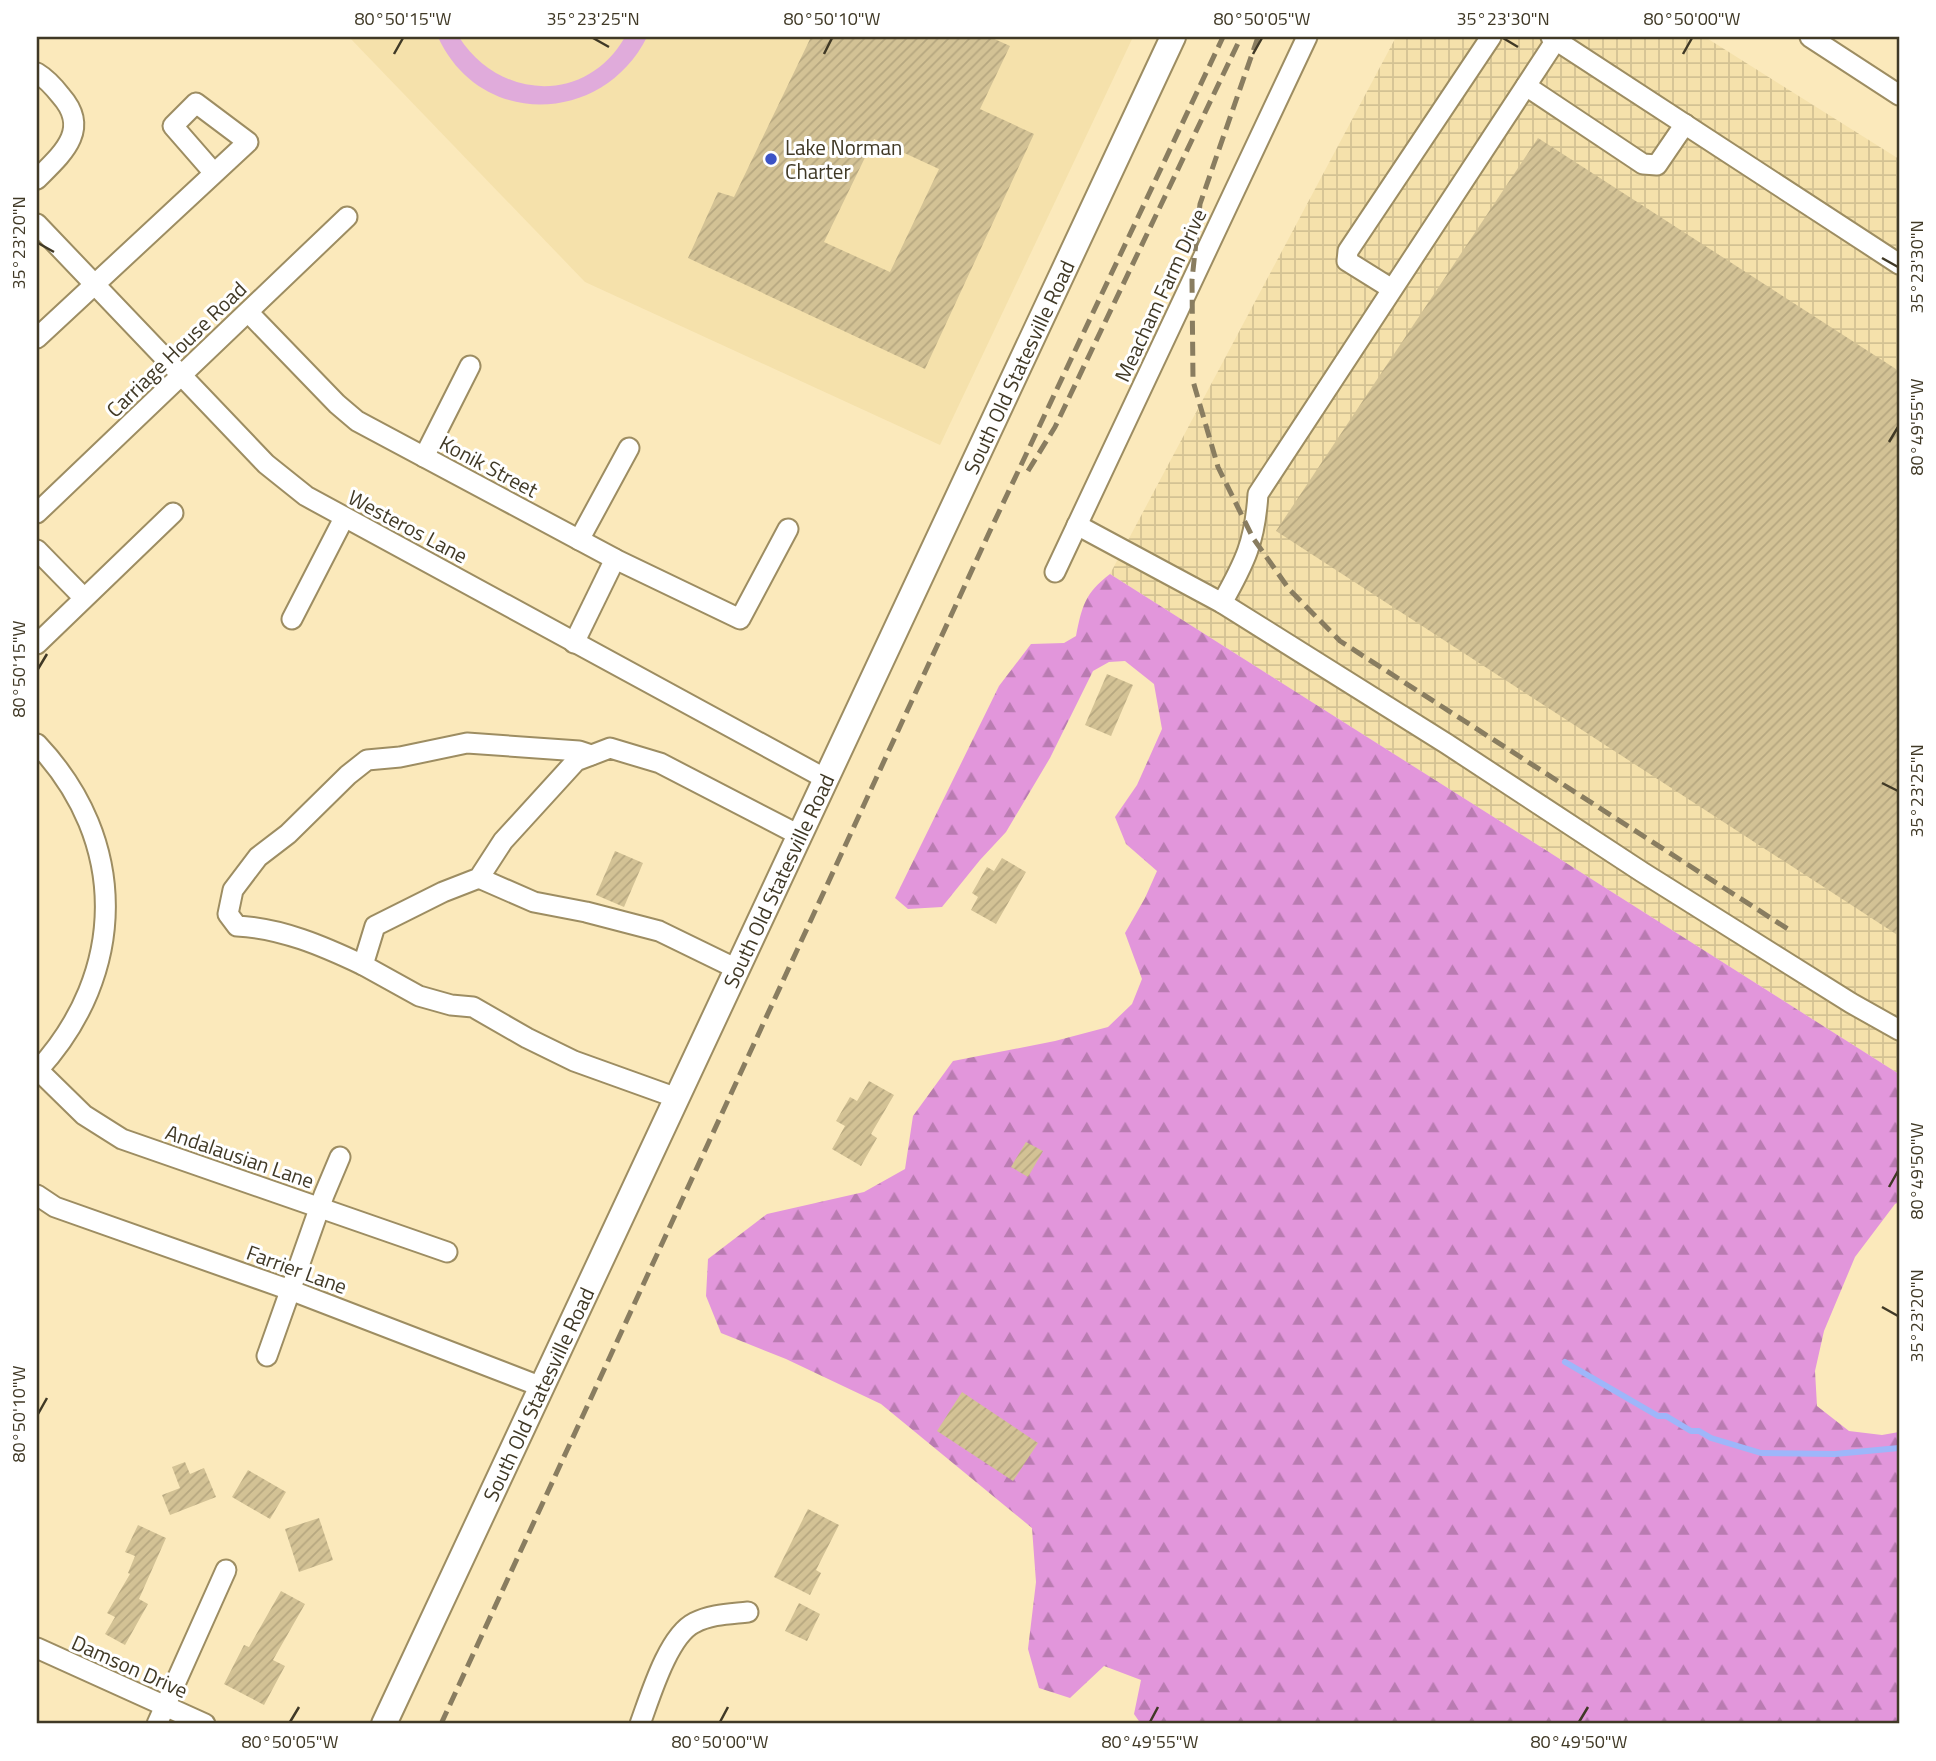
<svg xmlns="http://www.w3.org/2000/svg" width="1936" height="1761" font-family="'Titillium Web',sans-serif">
<style>
.built{fill:#f5e1ab}
.industrial{fill:url(#industrial-grid)}
.forest{fill:url(#forest-firs)}
.pitch{fill:#e0abdb}
.lines{fill:none;stroke-linecap:round;stroke-linejoin:round}
.stream{stroke:#9eb6fa;stroke-width:6}
.building{fill:url(#building-hatch);fill-rule:evenodd}
.minor-casing{stroke:#9d8d62;stroke-width:23}
.major-casing{stroke:#9d8d62;stroke-width:28}
.minor{stroke:#fff;stroke-width:19}
.major{stroke:#fff;stroke-width:24}
.rail{stroke:#897d60;stroke-width:5;stroke-dasharray:14 7;stroke-linecap:butt}
.ticks{fill:none;stroke:#403926;stroke-width:2.5}
.poi-dot{fill:#3c53c6;stroke:#fff;stroke-width:2.5}
.labels{text-anchor:middle;dominant-baseline:central;stroke-width:6;stroke-linejoin:round;paint-order:stroke}
.poi-label{font-size:21px;fill:#403926;stroke:#fff;text-anchor:start}
.street-label{font-size:21px;fill:#403926;stroke:#fff}
.neatline{fill:none;stroke:#403926;stroke-width:2.5}
.ticks-label{font-size:18px;text-anchor:middle;fill:#403926}
</style>
<defs>
<pattern id="industrial-grid" width="8" height="8" patternUnits="userSpaceOnUse" patternTransform="scale(1.75)"><rect width="8" height="8" fill="#f5e1ab"/><path d="M0 4h8M4 0v8" fill="none" stroke="#d3c293"/></pattern>
<pattern id="forest-firs" width="22" height="20" patternUnits="userSpaceOnUse" patternTransform="scale(1.75)"><rect width="22" height="20" fill="#e296db"/><path d="M5 1l3.5 6h-7zM16 11l3.5 6h-7z" fill="#b97bb1"/></pattern>
<pattern id="building-hatch" width="6" height="6" patternUnits="userSpaceOnUse" patternTransform="scale(1.75)"><rect width="6" height="6" fill="#d3c295"/><path d="M-1 1l2-2M0 6l6-6M5 7l2-2" fill="none" stroke="#b6a780"/></pattern>
</defs>
<rect width="100%" height="100%" fill="#fbe9bb"/>
<!-- built -->
<polygon class="built" points="349,37 1133,37 940,445 585,282"/>
<!-- industrial -->
<polygon class="industrial" points="1396,37 1705,37 1899,159 1899,1074 1110,574"/>
<!-- forest -->
<path class="forest" d="M1110,574l789,500v128l-4,2 -40,53 -31,74 -9,40 2,35 32,25 33,4 17,-3v292h-758l-7,-10 7,-34 -37,-14 -34,32 -31,-10 -11,-39 8,-67 -4,-54 -151,-124 -95,-45 -65,-26 -15,-37 2,-37 59,-45 97,-22 41,-23 8,-53 40,-55 102,-20 53,-14 24,-23 10,-25 -17,-46 20,-35 12,-27 -31,-27 -11,-27 22,-32 25,-56 -8,-45 -29,-23 -16,1 -16,9 -43,87 -44,74 -26,28 -38,47 -34,2 -13,-11 104,-212 32,-42 33,-1 12,-7c6,-30 9,-43 34,-62z"/>
<!-- pitch -->
<path class="pitch" d="M438,37h21c40,63 127,68 166,0h22c-44,88 -167,92 -209,0z"/>
<g class="lines">
<!-- stream -->
<polyline class="stream" points="1565,1362 1658,1416 1666,1416 1691,1431 1699,1431 1711,1438 1761,1453 1835,1454 1899,1448"/>
</g>
<!-- building -->
<g class="building">
<path d="M811,37h179l20,9 -30,63 54,25 -109,235 -237,-111 30,-66 16,5zM874,139l65,30 -49,103 -66,-30z"/>
<polygon points="1538,138 1899,371 1899,936 1276,531"/>
<polygon points="1107,674 1133,685 1111,736 1085,725"/>
<polygon points="615,851 643,863 624,907 596,895"/>
<polygon points="1002,858 1026,872 996,924 971,910 978,897 972,893 987,867 994,871"/>
<polygon points="869,1081 894,1095 871,1134 877,1138 861,1166 832,1149 845,1126 836,1121 850,1097 857,1101"/>
<polygon points="1026,1142 1043,1151 1028,1177 1011,1167"/>
<polygon points="962,1392 1038,1443 1013,1481 937,1431"/>
<polygon points="185,1462 190,1474 204,1468 216,1497 170,1515 162,1495 180,1488 172,1467"/>
<polygon points="248,1470 286,1492 270,1519 232,1497"/>
<polygon points="808,1509 839,1525 816,1570 821,1573 810,1595 774,1577"/>
<polygon points="319,1518 333,1560 299,1572 285,1529"/>
<polygon points="138,1525 166,1538 139,1599 148,1604 125,1645 105,1634 115,1617 107,1613 130,1574 128,1573 135,1556 125,1552"/>
<polygon points="281,1591 305,1604 273,1660 285,1666 264,1705 224,1684 244,1645 249,1647"/>
<polygon points="799,1603 820,1614 807,1641 785,1631"/>
</g>
<g class="lines">
<defs>
<g id="minor">
<polyline points="1551,37 1899,264"/>
<polyline points="1810,37 1899,95"/>
<path d="M37,73c10,6 17,14 24,23 30,34 1,58 -24,83"/>
<polyline points="1526,86 1643,164 1657,165 1685,124"/>
<polyline points="37,224 266,464 306,496 826,779"/>
<polyline points="1392,289 1347,261 1348,251 1491,37"/>
<polyline points="248,312 337,404 357,421 615,559 740,619 788,529"/>
<polyline points="37,338 248,142 196,103 173,126 214,173"/>
<polyline points="424,457 470,366"/>
<polyline points="37,513 347,217"/>
<polyline points="1077,525 1222,603 1447,744 1642,872 1851,1003 1899,1030"/>
<polyline points="579,540 629,448"/>
<polyline points="37,550 84,598"/>
<polyline points="1055,572 1307,37"/>
<path d="M1222,603c23,-41 33,-61 36,-109l298,-454"/>
<polyline points="292,619 344,518"/>
<polyline points="574,643 615,559"/>
<polyline points="37,644 173,513"/>
<path d="M37,744c92,97 90,229 1,326"/>
<polyline points="479,878 534,902 586,912 659,931 737,969"/>
<path d="M363,965c-40,-19 -82,-37 -126,-39l-9,-12 5,-24 25,-33 30,-23 60,-59 19,-15 33,-3 67,-14 112,8 12,4"/>
<polyline points="37,1069 84,1115 122,1139 447,1252"/>
<polyline points="677,1098 574,1061 527,1038 473,1007 451,1005 419,996 363,965 375,926 443,892 479,878 503,841 576,761 610,748 660,763 799,835"/>
<polyline points="37,1195 55,1207 290,1290 542,1387"/>
<polyline points="267,1356 324,1195 340,1157"/>
<polyline points="37,1648 205,1724"/>
<polyline points="157,1724 226,1570"/>
<path d="M640,1724c10,-27 28,-88 54,-101 17,-9 36,-9 54,-11"/>
</g>
<g id="major">
<path id="s1" d="M384,1724l789,-1687"/>
</g>
</defs>
<!-- minor casing -->
<use href="#minor" class="minor-casing"/>
<!-- major casing -->
<use href="#major" class="major-casing"/>
<!-- minor -->
<use href="#minor" class="minor"/>
<!-- major -->
<use href="#major" class="major"/>
<!-- rail -->
<g class="rail">
<polyline points="1258,37 1200,204 1192,280 1193,381 1218,467 1253,538 1289,589 1340,641 1791,931"/>
<polyline points="1028,471 1055,427 1241,37"/>
<polyline points="441,1724 989,533 1223,37"/>
</g>
</g>
<!-- ticks -->
<path class="ticks" d="M593,38l16,9M1503,38l15,9M394,54l9,-16M824,54l8,-16M1253,54l9,-16M1683,54l9,-16M38,243l16,9M1882,258l16,9M1889,442l9,-15M38,669l9,-15M1882,783l16,8M1889,1187l9,-16M1882,1307l16,9M38,1414l9,-16M290,1722l9,-15M720,1722l8,-15M1150,1722l8,-15M1579,1722l9,-15"/>
<!-- markers -->
<circle class="poi-dot" cx="771" cy="159" r="7"/>
<g class="labels">
<!-- poi labels -->
<g class="poi-label">
<text x="785" y="147">Lake Norman<tspan x="785" dy="24">Charter</tspan></text>
</g>
<!-- street labels -->
<g class="street-label">
<text transform="translate(1160 295) rotate(-65)">Meacham Farm Drive</text>
<text transform="translate(176 349) rotate(-44)">Carriage House Road</text>
<text stroke="none"><textPath href="#s1" startOffset="1498">South Old Statesville Road</textPath></text>
<text transform="translate(489 466) rotate(28)">Konik Street</text>
<text transform="translate(408 526) rotate(28)">Westeros Lane</text>
<text stroke="none"><textPath href="#s1" startOffset="931">South Old Statesville Road</textPath></text>
<text transform="translate(240 1156) rotate(19)">Andalausian Lane</text>
<text transform="translate(297 1269) rotate(20)">Farrier Lane</text>
<text stroke="none"><textPath href="#s1" startOffset="364">South Old Statesville Road</textPath></text>
<text transform="translate(130 1666) rotate(24)">Damson Drive</text>
</g>
</g>
<!-- border -->
<rect width="1936" height="1761" fill="none" stroke="#ffffff" stroke-width="77"/>
<rect x="38" y="38" width="1860" height="1684" class="neatline"/>
<g class="ticks-label">
<text x="403" y="25">80°50'15"W</text>
<text x="593" y="25">35°23'25"N</text>
<text x="832" y="25">80°50'10"W</text>
<text x="1262" y="25">80°50'05"W</text>
<text x="1503" y="25">35°23'30"N</text>
<text x="1692" y="25">80°50'00"W</text>
<text transform="translate(19 243) rotate(-90)" y="6">35°23'20"N</text>
<text transform="translate(1917 267) rotate(-90)" y="6">35°23'30"N</text>
<text transform="translate(1917 427) rotate(-90)" y="6">80°49'55"W</text>
<text transform="translate(19 669) rotate(-90)" y="6">80°50'15"W</text>
<text transform="translate(1917 791) rotate(-90)" y="6">35°23'25"N</text>
<text transform="translate(1917 1171) rotate(-90)" y="6">80°49'50"W</text>
<text transform="translate(1917 1316) rotate(-90)" y="6">35°23'20"N</text>
<text transform="translate(19 1414) rotate(-90)" y="6">80°50'10"W</text>
<text x="290" y="1748">80°50'05"W</text>
<text x="720" y="1748">80°50'00"W</text>
<text x="1150" y="1748">80°49'55"W</text>
<text x="1579" y="1748">80°49'50"W</text>
</g>
</svg>
